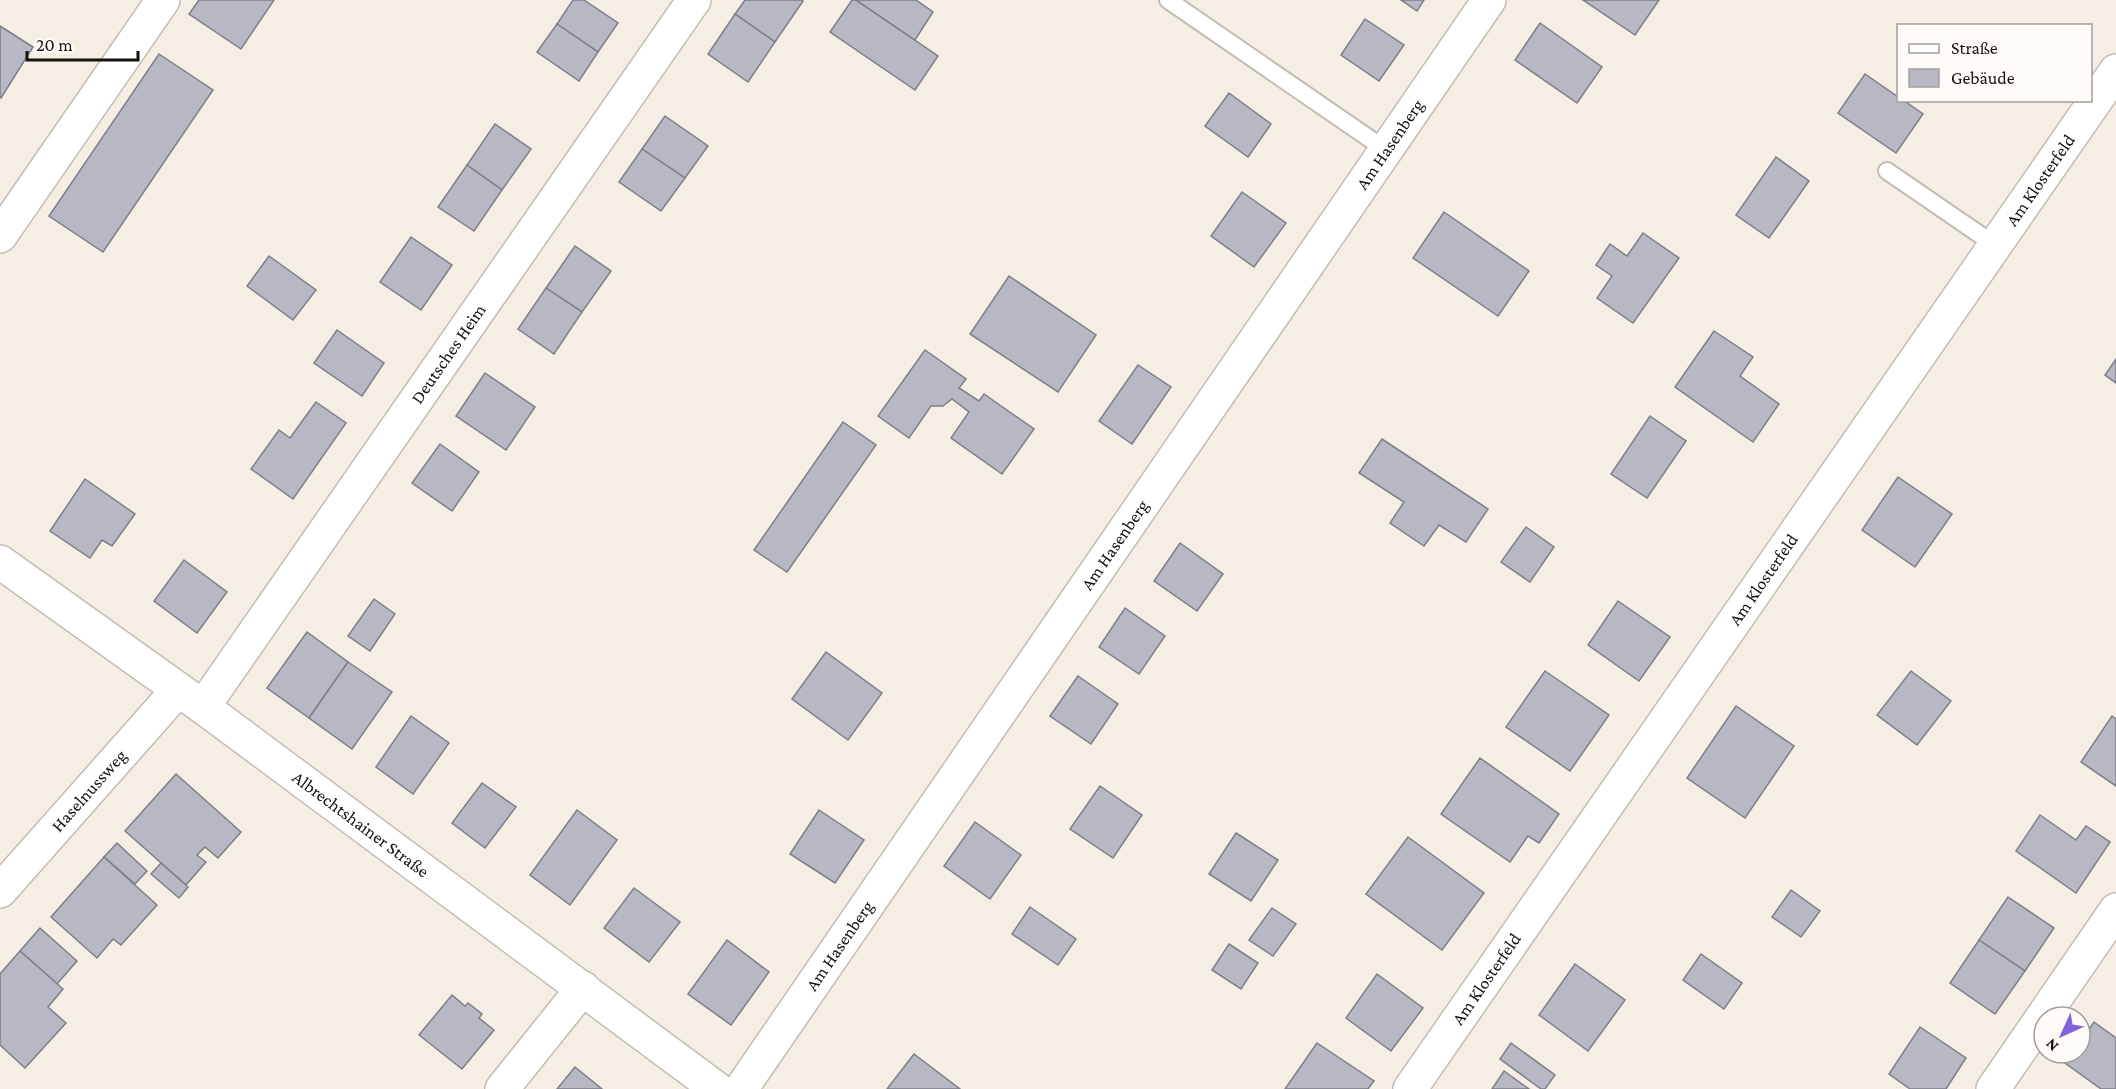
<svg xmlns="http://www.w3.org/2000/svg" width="2116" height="1089" font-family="'Crimson Pro',serif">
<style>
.building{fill:#b7b8c3;stroke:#7d7e88;stroke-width:1.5}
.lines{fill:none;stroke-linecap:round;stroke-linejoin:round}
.lane-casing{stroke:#c2bcb3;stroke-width:20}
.street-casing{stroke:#c2bcb3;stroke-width:36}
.lane{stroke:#fff;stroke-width:16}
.street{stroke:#fff;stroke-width:33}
.labels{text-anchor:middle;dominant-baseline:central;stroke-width:4.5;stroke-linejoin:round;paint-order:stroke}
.street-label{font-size:18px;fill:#15120f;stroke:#fefbf8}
</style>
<rect width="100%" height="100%" fill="#f4eee4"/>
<!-- building -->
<g class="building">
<polygon points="199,0 274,0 241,49 189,14"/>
<polygon points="573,0 584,0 618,23 598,52 557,24"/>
<polygon points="745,0 802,0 803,1 775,42 735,14"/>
<polygon points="852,0 856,0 938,56 915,90 830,32"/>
<polygon points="856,0 916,0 933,12 915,40"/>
<polygon points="1401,0 1424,0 1417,11"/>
<polygon points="1583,0 1659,0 1635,35"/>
<polygon points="735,14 775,42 748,82 708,54"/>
<polygon points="1365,19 1404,45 1379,81 1341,55"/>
<polygon points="1540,23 1602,67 1577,103 1515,60"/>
<polygon points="557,24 598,52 579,81 537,52"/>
<polygon points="0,26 33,47 1,98 0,97"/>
<polygon points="159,54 213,90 103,252 49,216"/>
<polygon points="1865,74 1898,97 1898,100 1903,100 1923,114 1896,153 1838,113"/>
<polygon points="1229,93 1271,124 1248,157 1205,126"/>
<polygon points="665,116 708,146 685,178 642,149"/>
<polygon points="495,124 531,149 502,190 467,165"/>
<polygon points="642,149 685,178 661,211 619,182"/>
<polygon points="1776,157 1809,181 1769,238 1736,215"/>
<polygon points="467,165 502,190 474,231 438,207"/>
<polygon points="1242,192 1286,223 1254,267 1211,236"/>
<polygon points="1444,212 1529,271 1498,316 1413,258"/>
<polygon points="1643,233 1679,258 1633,323 1597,298 1612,276 1596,265 1610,244 1627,256"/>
<polygon points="411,237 452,265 421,310 380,282"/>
<polygon points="575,246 611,271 582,312 546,288"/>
<polygon points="269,256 316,290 293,320 247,286"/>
<polygon points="1009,276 1096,335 1058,392 970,334"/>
<polygon points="546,288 582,312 554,354 518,329"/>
<polygon points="337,330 384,363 362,396 314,363"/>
<polygon points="1714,331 1753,357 1740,376 1779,404 1753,442 1675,387"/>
<polygon points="925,350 966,379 959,388 979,401 984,394 1034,429 1002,474 951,438 969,412 952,399 943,406 931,406 909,438 878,416"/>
<polygon points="2116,359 2116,383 2105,375"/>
<polygon points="1138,365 1171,387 1132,444 1099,421"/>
<polygon points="485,373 535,407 506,450 456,416"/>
<polygon points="316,402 346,423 293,499 251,469 279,430 290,438"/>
<polygon points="1650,416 1686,441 1647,498 1611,474"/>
<polygon points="843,422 876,445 787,572 754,550"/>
<polygon points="1382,439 1488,509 1466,542 1439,525 1424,546 1390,523 1404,502 1359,473"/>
<polygon points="440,444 479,472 452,511 412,483"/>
<polygon points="1898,477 1952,514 1915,567 1862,530"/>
<polygon points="85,479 135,514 112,546 102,540 90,558 50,531"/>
<polygon points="1526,527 1554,547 1530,582 1501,562"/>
<polygon points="1180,543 1223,574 1197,611 1154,581"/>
<polygon points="184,560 227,592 197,633 154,601"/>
<polygon points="374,599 395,614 370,651 348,636"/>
<polygon points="1618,601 1670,637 1639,681 1588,645"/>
<polygon points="1125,608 1165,636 1139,674 1099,647"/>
<polygon points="307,632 348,662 309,718 267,688"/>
<polygon points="826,652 882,693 848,740 792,699"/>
<polygon points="348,662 392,692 352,749 309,718"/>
<polygon points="1545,671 1609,715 1570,771 1506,727"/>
<polygon points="1911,671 1951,701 1917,745 1877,715"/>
<polygon points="1078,676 1118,704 1091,744 1050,716"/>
<polygon points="1736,706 1794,746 1745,818 1687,778"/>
<polygon points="411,716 449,743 413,794 376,767"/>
<polygon points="2112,716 2116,719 2116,786 2081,762"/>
<polygon points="1480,758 1559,814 1539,843 1528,836 1510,862 1441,814"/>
<polygon points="176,774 241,832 218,858 205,847 197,855 206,862 186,885 125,831"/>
<polygon points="482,783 516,807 485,848 452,823"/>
<polygon points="1100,786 1142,815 1113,858 1070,829"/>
<polygon points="577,810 617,840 570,905 530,875"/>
<polygon points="819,810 864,840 835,883 790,854"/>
<polygon points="2040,815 2076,840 2086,826 2110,842 2076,893 2016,851"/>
<polygon points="975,822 1021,855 990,899 944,866"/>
<polygon points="1236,833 1278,860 1251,901 1209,874"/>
<polygon points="1408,837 1484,893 1442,950 1366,894"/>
<polygon points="117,843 147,871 135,884 104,857"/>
<polygon points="104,857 157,905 121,945 113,939 97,958 51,917"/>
<polygon points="161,863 188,887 179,898 151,874"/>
<polygon points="634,888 680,922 649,962 604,928"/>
<polygon points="1791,890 1820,911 1801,937 1772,917"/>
<polygon points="2008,897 2054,928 2025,971 1979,940"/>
<polygon points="1030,907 1076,939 1058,965 1012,934"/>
<polygon points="1272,908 1296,924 1273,956 1249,940"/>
<polygon points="40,928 77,961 57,984 20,951"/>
<polygon points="727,940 769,972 731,1025 688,994"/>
<polygon points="1979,940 2025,971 1995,1014 1950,983"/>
<polygon points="1229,944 1258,963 1241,989 1212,970"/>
<polygon points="20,951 63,989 48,1007 66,1023 25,1068 0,1045 0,974"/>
<polygon points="1701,954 1742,983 1724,1009 1683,980"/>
<polygon points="1575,964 1625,1000 1588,1051 1539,1015"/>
<polygon points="1377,974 1423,1008 1391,1051 1346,1018"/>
<polygon points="452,995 465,1006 468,1003 482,1014 479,1018 494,1030 462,1069 419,1035"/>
<polygon points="2094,1022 2116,1038 2116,1089 2101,1089 2065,1063 2072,1053 2080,1053 2080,1042"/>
<polygon points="1920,1027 1966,1058 1946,1089 1910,1089 1889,1074"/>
<polygon points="1317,1043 1374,1081 1368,1089 1285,1089"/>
<polygon points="1511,1043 1555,1075 1545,1089 1541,1089 1500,1059"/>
<polygon points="914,1054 960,1089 887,1089"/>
<polygon points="575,1067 602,1089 557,1089"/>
<polygon points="1504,1071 1529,1089 1492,1089"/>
</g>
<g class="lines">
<defs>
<g id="lane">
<polyline points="1168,0 1386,150"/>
<polyline points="1887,171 1995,245"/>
</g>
<g id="street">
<polyline points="0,236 163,0"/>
<path id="s1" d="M0,562l203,145 514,382"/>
<path id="s2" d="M203,707l491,-707"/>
<path id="s3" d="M0,891l178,-201"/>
<polyline points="502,1089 583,988"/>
<path id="s4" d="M741,1089l748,-1089"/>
<path id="s5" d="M1410,1089l706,-1018"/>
<polyline points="1993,1089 2116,910"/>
</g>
</defs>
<!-- lane casing -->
<use href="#lane" class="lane-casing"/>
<!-- street casing -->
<use href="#street" class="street-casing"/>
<!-- lane -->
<use href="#lane" class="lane"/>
<!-- street -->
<use href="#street" class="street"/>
</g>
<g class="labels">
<!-- street labels -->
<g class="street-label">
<text stroke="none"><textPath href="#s4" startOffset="1146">Am Hasenberg</textPath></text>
<text stroke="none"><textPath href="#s5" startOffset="1106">Am Klosterfeld</textPath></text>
<text stroke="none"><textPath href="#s2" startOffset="430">Deutsches Heim</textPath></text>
<text stroke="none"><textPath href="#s4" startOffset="660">Am Hasenberg</textPath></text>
<text stroke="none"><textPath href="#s5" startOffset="620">Am Klosterfeld</textPath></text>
<text stroke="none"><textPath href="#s3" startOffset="134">Haselnussweg</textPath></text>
<text stroke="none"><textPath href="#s1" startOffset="446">Albrechtshainer Straße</textPath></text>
<text stroke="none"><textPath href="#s4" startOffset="174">Am Hasenberg</textPath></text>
<text stroke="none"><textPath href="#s5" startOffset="134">Am Klosterfeld</textPath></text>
</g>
</g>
<!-- legend -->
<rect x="1897" y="24" width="195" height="78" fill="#fefbf8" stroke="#a19e9b" stroke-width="1.5"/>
<rect x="1909" y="44" width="30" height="9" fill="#ffffff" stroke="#a19e9b" stroke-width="1.5"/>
<text x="1951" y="54" font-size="18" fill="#15120f">Straße</text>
<rect x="1909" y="69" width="30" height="18" fill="#b7b8c3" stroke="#a19e9b" stroke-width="1.5"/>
<text x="1951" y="84" font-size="18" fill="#15120f">Gebäude</text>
<!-- north arrow -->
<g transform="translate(2062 1035) rotate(225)"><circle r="28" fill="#fefbf8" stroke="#a19e9b" stroke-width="1.5"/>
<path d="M0-4.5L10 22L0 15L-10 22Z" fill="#8062dd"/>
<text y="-9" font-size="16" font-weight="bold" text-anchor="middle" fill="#15120f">N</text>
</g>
<!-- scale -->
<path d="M27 51v9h111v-9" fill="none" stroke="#15120f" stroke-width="3"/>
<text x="36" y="51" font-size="18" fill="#15120f" stroke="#fefbf8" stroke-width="4.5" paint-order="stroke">20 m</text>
</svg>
